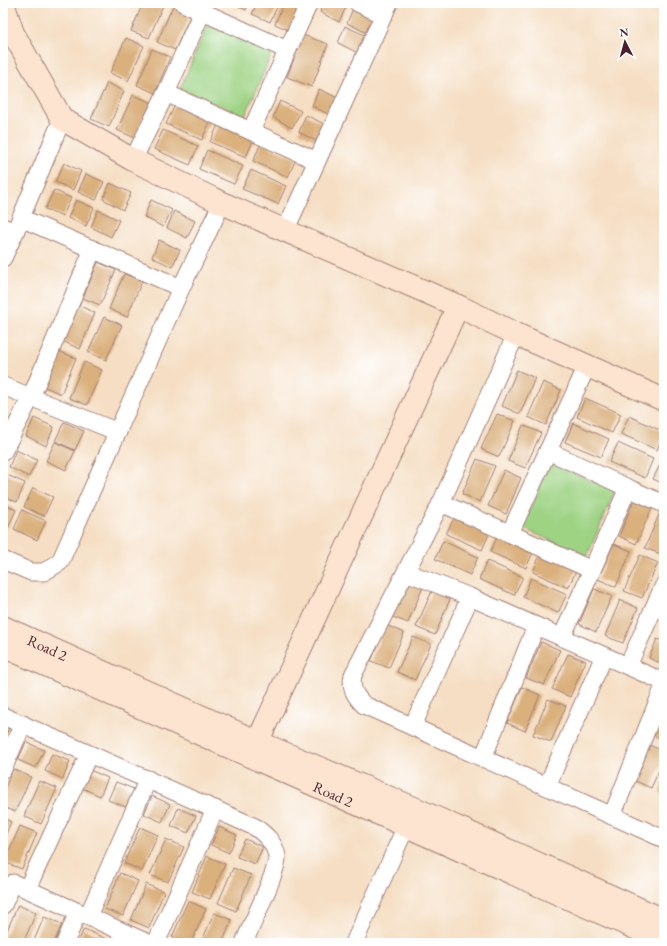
<svg xmlns="http://www.w3.org/2000/svg" width="667" height="946" font-family="'EB Garamond',serif">
<style>
.green{fill:#9ed384;stroke:#747958}
.building{fill:#dab07d}
.lines{fill:none;stroke-linecap:round;stroke-linejoin:round}
.street-casing{stroke:#a07e77;stroke-width:19}
.secondary-casing{stroke:#a07e77;stroke-width:24}
.street{stroke:#fff;stroke-width:17}
.secondary{stroke:#fde4d0;stroke-width:22}
.labels{text-anchor:middle;dominant-baseline:central;stroke-width:3;stroke-linejoin:round;paint-order:stroke}
.street-label{font-size:15px;fill:#4a1f2b;stroke:#fff}
</style>
<rect width="100%" height="100%" fill="#fff"/>
<filter id="ink" filterUnits="userSpaceOnUse"><feTurbulence type="fractalNoise" baseFrequency=".025" numOctaves="2"/><feDisplacementMap in="SourceGraphic" scale="8" xChannelSelector="R" yChannelSelector="G"/><feConvolveMatrix kernelMatrix="1 2 1 2 8 2 1 2 1" color-interpolation-filters="sRGB"/></filter>
<filter id="wash" filterUnits="userSpaceOnUse"><feTurbulence type="fractalNoise" baseFrequency=".012" numOctaves="4" result="noise"/><feDisplacementMap in="SourceGraphic" scale="16" xChannelSelector="R" yChannelSelector="G"/><feGaussianBlur stdDeviation="0.9" result="paint"/><feColorMatrix in="noise" values="0 0 0 0 0 0 0 0 0 0 0 0 0 0 0 0 0 1.4 0 .05"/><feComposite in="paint" operator="in"/></filter>
<g filter="url(#wash)">
<rect width="100%" height="100%" fill="#f5dec3"/>
<!-- green -->
<g class="green">
<polygon points="208,24 273,51 245,116 180,89"/>
<polygon points="550,463 615,491 587,556 522,528"/>
</g>
<g id="blocks">
<!-- building -->
<g class="building">
<polygon points="143,3 164,3 149,38 131,31"/>
<polygon points="231,3 249,3 246,10"/>
<polygon points="257,3 279,3 270,22 252,14"/>
<polygon points="323,3 343,3 347,5 339,22 320,12"/>
<polygon points="283,5 301,13 293,32 275,24"/>
<polygon points="173,6 191,14 175,50 157,42"/>
<polygon points="354,6 375,16 367,33 347,23"/>
<polygon points="345,26 366,36 358,53 338,43"/>
<polygon points="303,35 328,44 312,87 287,77"/>
<polygon points="126,38 144,46 128,81 110,73"/>
<polygon points="152,49 170,57 155,93 137,85"/>
<polygon points="107,83 124,91 109,127 91,119"/>
<polygon points="319,89 340,99 332,116 312,106"/>
<polygon points="133,95 151,102 135,138 117,130"/>
<polygon points="280,101 301,111 292,128 273,117"/>
<polygon points="175,105 210,121 202,140 166,124"/>
<polygon points="306,115 326,125 318,142 299,132"/>
<polygon points="219,123 254,139 246,157 210,142"/>
<polygon points="163,130 198,146 190,165 154,149"/>
<polygon points="261,143 296,159 288,177 253,161"/>
<polygon points="207,150 243,166 234,184 199,169"/>
<polygon points="64,163 81,171 73,190 55,182"/>
<polygon points="251,170 286,186 278,204 242,189"/>
<polygon points="86,174 104,182 96,200 78,192"/>
<polygon points="110,183 131,193 123,210 103,199"/>
<polygon points="54,190 71,198 63,216 45,209"/>
<polygon points="76,200 94,208 86,226 68,218"/>
<polygon points="151,200 172,210 163,227 144,217"/>
<polygon points="98,210 119,220 111,237 91,227"/>
<polygon points="174,211 195,221 187,238 167,228"/>
<polygon points="159,240 180,250 172,267 152,257"/>
<polygon points="98,262 116,270 100,305 83,298"/>
<polygon points="124,274 142,281 127,317 109,309"/>
<polygon points="78,305 95,313 80,349 62,341"/>
<polygon points="104,317 122,325 106,360 88,352"/>
<polygon points="58,351 76,358 61,394 43,386"/>
<polygon points="84,362 102,370 87,405 69,398"/>
<polygon points="517,370 535,378 520,414 502,406"/>
<polygon points="543,382 561,390 546,425 528,417"/>
<polygon points="585,398 621,414 612,433 577,417"/>
<polygon points="3,401 7,403 3,413"/>
<polygon points="497,414 515,421 499,457 481,449"/>
<polygon points="629,416 664,432 657,450 621,434"/>
<polygon points="34,418 54,427 46,446 26,436"/>
<polygon points="64,422 84,431 75,450 55,441"/>
<polygon points="573,423 609,439 601,457 565,442"/>
<polygon points="523,425 541,433 525,468 508,461"/>
<polygon points="55,442 75,451 66,470 46,461"/>
<polygon points="618,443 653,459 645,478 609,462"/>
<polygon points="16,450 37,460 29,477 9,467"/>
<polygon points="477,459 495,466 480,502 462,494"/>
<polygon points="662,461 664,462 664,484 653,479"/>
<polygon points="504,470 521,478 506,514 488,506"/>
<polygon points="5,474 25,483 17,502 3,496 3,479"/>
<polygon points="33,488 53,497 44,516 24,507"/>
<polygon points="634,500 652,508 636,544 619,536"/>
<polygon points="3,503 16,510 8,528 3,526"/>
<polygon points="22,510 46,521 37,540 14,529"/>
<polygon points="660,512 664,514 664,552 663,555 645,548"/>
<polygon points="455,516 490,532 482,550 446,534"/>
<polygon points="499,534 534,550 526,568 490,552"/>
<polygon points="443,541 478,557 470,575 435,559"/>
<polygon points="614,544 631,551 616,587 598,579"/>
<polygon points="541,553 577,569 568,588 533,572"/>
<polygon points="640,555 658,563 642,598 624,591"/>
<polygon points="487,561 523,577 514,595 479,579"/>
<polygon points="531,578 567,594 558,613 523,597"/>
<polygon points="406,580 423,587 408,623 390,616"/>
<polygon points="594,589 612,596 596,632 579,624"/>
<polygon points="432,591 450,599 435,635 416,627"/>
<polygon points="620,600 638,608 623,643 605,636"/>
<polygon points="386,625 404,633 389,668 371,661"/>
<polygon points="413,637 431,644 415,680 397,672"/>
<polygon points="657,639 664,642 664,665 649,658"/>
<polygon points="541,642 560,650 544,685 526,678"/>
<polygon points="568,654 586,661 570,697 552,689"/>
<polygon points="522,687 540,695 525,731 507,723"/>
<polygon points="548,699 566,706 551,742 533,735"/>
<polygon points="664,709 664,740 653,735"/>
<polygon points="3,726 9,728 3,741"/>
<polygon points="26,742 44,750 36,768 18,760"/>
<polygon points="649,745 664,751 664,759 651,788 633,780"/>
<polygon points="52,754 70,761 63,779 45,771"/>
<polygon points="13,769 31,777 15,812 3,807 3,792"/>
<polygon points="90,770 108,778 100,796 82,788"/>
<polygon points="39,781 57,788 41,824 24,816"/>
<polygon points="664,781 664,794 659,792"/>
<polygon points="116,782 134,789 126,807 108,800"/>
<polygon points="152,796 170,804 162,822 144,814"/>
<polygon points="178,808 196,816 188,833 171,826"/>
<polygon points="3,818 11,822 3,841"/>
<polygon points="20,826 37,833 22,869 4,862"/>
<polygon points="140,827 158,835 142,871 124,863"/>
<polygon points="219,827 237,835 229,853 211,845"/>
<polygon points="166,839 184,847 168,882 150,875"/>
<polygon points="245,839 263,847 255,864 237,857"/>
<polygon points="207,856 225,864 210,899 192,892"/>
<polygon points="233,868 251,875 236,911 218,903"/>
<polygon points="120,873 138,881 123,916 105,909"/>
<polygon points="146,884 164,892 149,928 131,920"/>
<polygon points="188,901 206,909 191,943 187,943 172,937"/>
<polygon points="18,905 36,913 23,943 7,943 3,940"/>
<polygon points="214,913 232,920 222,943 201,943"/>
<polygon points="44,917 62,924 54,943 33,943"/>
<polygon points="84,929 102,937 115,943 78,943"/>
</g>
</g>
</g>
<g filter="url(#ink)">
<use href="#blocks" fill-opacity="0" stroke="#a07e77" stroke-width="1"/>
<g class="lines">
<defs>
<g id="street">
<polyline points="183,3 287,50"/>
<polyline points="358,3 384,15"/>
<polyline points="166,93 317,161"/>
<polyline points="251,131 309,3"/>
<polyline points="133,160 166,93 202,12"/>
<polyline points="21,218 181,288"/>
<polyline points="3,227 15,232 62,119"/>
<polyline points="285,231 389,3"/>
<polyline points="3,258 15,232"/>
<polyline points="3,386 118,432"/>
<polyline points="548,451 628,488"/>
<polyline points="3,452 31,397 93,249"/>
<polyline points="441,503 516,334"/>
<path d="M664,504l-36,-16 -36,82 -151,-67 -88,172c-3,13 2,21 11,30l300,134"/>
<polyline points="510,533 587,366"/>
<polyline points="3,560 31,572 44,572 60,562 181,288 222,203"/>
<polyline points="406,572 470,597 664,682"/>
<polyline points="562,637 592,570"/>
<polyline points="628,666 664,585"/>
<path d="M3,716l252,111c11,8 19,15 22,29 2,13 -27,71 -33,87"/>
<polyline points="413,727 416,719 470,597"/>
<polyline points="483,758 536,626"/>
<polyline points="3,769 23,724"/>
<polyline points="547,786 604,656"/>
<polyline points="612,816 664,686"/>
<polyline points="27,889 89,754"/>
<polyline points="3,905 13,883 148,943"/>
<polyline points="88,916 148,779"/>
<polyline points="65,943 78,912"/>
<polyline points="156,943 215,809"/>
<polyline points="354,943 411,815"/>
</g>
<g id="secondary">
<polyline points="3,3 13,33 62,119 133,160 222,203 458,306 516,334 664,400"/>
<path id="s1" d="M3,627l255,115 156,66 250,112"/>
<path id="s2" d="M3,646l661,295"/>
<polyline points="251,756 458,306"/>
</g>
</defs>
<!-- street casing -->
<use href="#street" class="street-casing"/>
<!-- secondary casing -->
<use href="#secondary" class="secondary-casing"/>
<!-- street -->
<use href="#street" class="street"/>
<!-- secondary -->
<use href="#secondary" class="secondary"/>
</g>
</g>
<g class="labels">
<!-- street labels -->
<g class="street-label">
<text stroke="none"><textPath href="#s1" startOffset="49">Road 2</textPath></text>
<text stroke="none"><textPath href="#s2" startOffset="362">Road 2</textPath></text>
</g>
</g>
<!-- margin -->
<rect width="667" height="946" fill="none" stroke="#fff" stroke-width="16"/>
<!-- north arrow -->
<g transform="translate(625 42) rotate(354)" stroke="#ffffff" stroke-width="3" paint-order="stroke">
<path d="M0-3L7 15L0 10L-7 15Z" fill="#4a1f2b"/>
<text y="-6" font-size="11" font-weight="bold" text-anchor="middle" fill="#4a1f2b">N</text>
</g>
</svg>
